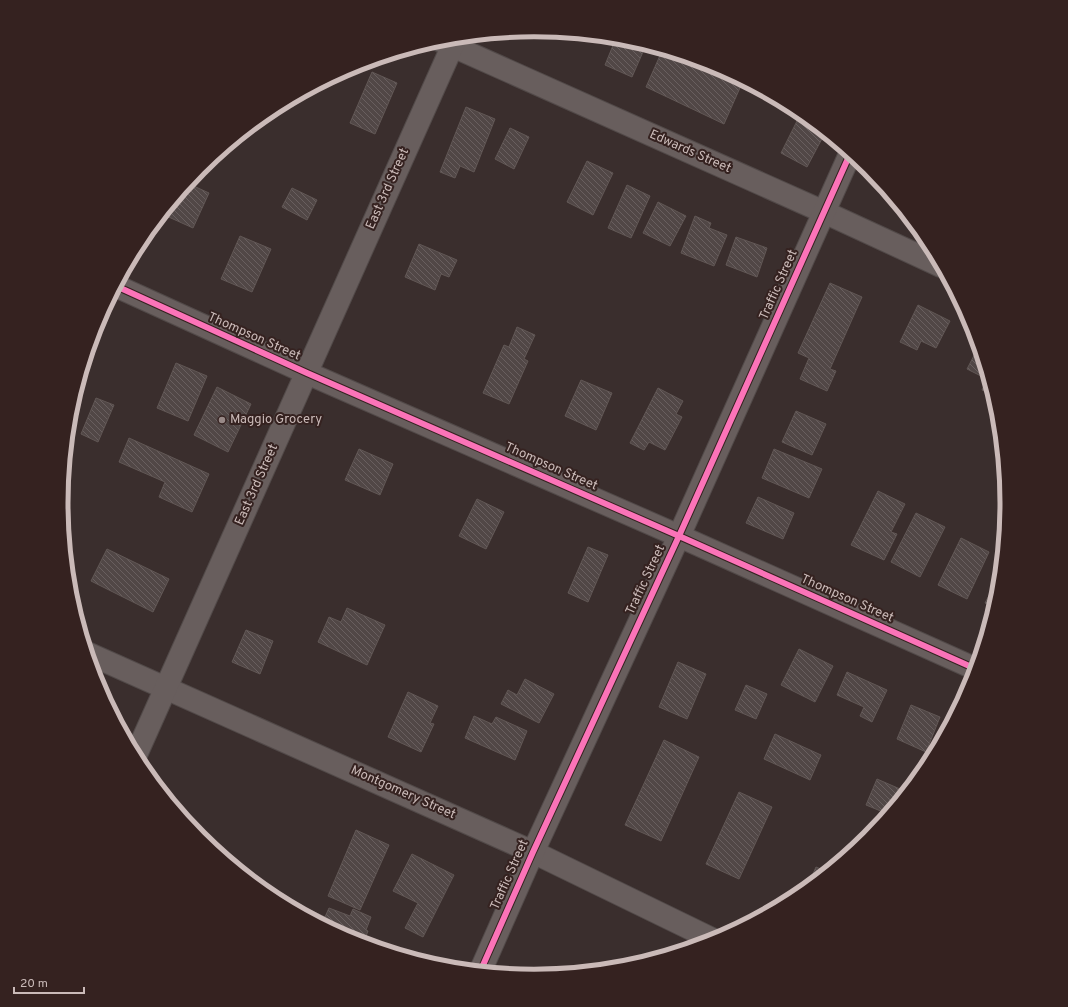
<svg xmlns="http://www.w3.org/2000/svg" width="1068" height="1007" font-family="Overpass,sans-serif">
<style>
.building{fill:url(#building-back-hatch);stroke:#615755}
.lines{fill:none;stroke-linecap:round;stroke-linejoin:round}
.minor-casing{stroke:#524a49;stroke-width:24}
.minor{stroke:#685e5d;stroke-width:22}
.cycleway-casing{stroke:#352220;stroke-width:8}
.cycleway{stroke:#fb73b8;stroke-width:6}
.poi-dot{fill:#988987;stroke:#352220;stroke-width:1.5}
.labels{text-anchor:middle;dominant-baseline:central;stroke-width:4;stroke-linejoin:round;paint-order:stroke}
.street-label{font-size:13px;fill:#cabab8;stroke:#352220}
.poi-label{font-size:13px;fill:#cabab8;stroke:#352220;text-anchor:start}
.rim{fill:none;stroke:#cabab8;stroke-width:5}
</style>
<defs>
<pattern id="building-back-hatch" width="6" height="6" patternUnits="userSpaceOnUse"><rect width="6" height="6" fill="#514746"/><path d="M-1 5l2 2M0 0l6 6M5-1l2 2" fill="none" stroke="#695f5f"/></pattern>
</defs>
<rect width="100%" height="100%" fill="#3a2e2d"/>
<!-- building -->
<g class="building">
<polygon points="616,38 627,39 646,45 632,77 605,65"/>
<polygon points="662,51 720,78 724,71 743,81 724,124 646,87"/>
<polygon points="372,72 397,83 375,134 350,123"/>
<polygon points="298,95 293,107 283,103"/>
<polygon points="466,107 495,119 474,172 460,166 455,178 440,172"/>
<polygon points="801,113 825,133 807,167 781,153"/>
<polygon points="510,128 529,137 514,169 495,159"/>
<polygon points="587,161 613,173 593,215 567,202"/>
<polygon points="187,183 209,193 193,228 162,214"/>
<polygon points="627,185 650,196 631,238 608,228"/>
<polygon points="292,188 317,200 307,220 282,207"/>
<polygon points="658,202 686,216 670,246 643,233"/>
<polygon points="695,216 711,223 709,228 727,235 714,266 681,253"/>
<polygon points="240,236 271,249 252,292 221,279"/>
<polygon points="736,237 767,248 757,277 726,265"/>
<polygon points="419,244 457,260 449,277 441,274 435,290 405,277"/>
<polygon points="830,283 862,297 830,369 836,371 827,391 800,379 809,358 798,353"/>
<polygon points="918,305 950,321 936,348 921,341 917,350 900,342"/>
<polygon points="517,327 535,335 524,359 528,361 509,404 483,393 504,345 509,347"/>
<polygon points="979,346 994,395 982,390 987,379 967,369"/>
<polygon points="176,363 207,376 188,421 157,408"/>
<polygon points="581,380 612,393 596,430 565,416"/>
<polygon points="217,387 251,404 228,452 194,435"/>
<polygon points="658,388 683,401 676,414 682,417 665,450 649,442 644,450 630,443"/>
<polygon points="96,398 114,405 98,442 81,434"/>
<polygon points="796,411 826,424 812,455 782,442"/>
<polygon points="129,438 209,474 192,512 159,497 165,482 119,462"/>
<polygon points="359,449 393,464 380,495 345,480"/>
<polygon points="774,449 822,469 809,498 762,478"/>
<polygon points="878,491 905,504 891,532 897,534 884,560 851,545"/>
<polygon points="758,497 794,513 783,539 746,523"/>
<polygon points="477,499 504,512 486,549 459,536"/>
<polygon points="916,513 945,527 920,577 891,562"/>
<polygon points="961,538 989,552 967,599 938,585"/>
<polygon points="588,547 608,555 588,602 568,593"/>
<polygon points="107,549 169,579 153,612 91,581"/>
<polygon points="1001,573 998,596 995,608 985,603"/>
<polygon points="347,608 385,625 367,665 318,642 329,617 341,622"/>
<polygon points="246,630 273,641 260,674 232,662"/>
<polygon points="799,649 833,666 815,702 781,685"/>
<polygon points="678,662 706,674 687,719 659,707"/>
<polygon points="847,672 887,690 872,722 860,716 864,707 837,695"/>
<polygon points="525,679 554,694 539,723 501,704 508,690 517,695"/>
<polygon points="746,685 767,694 756,719 735,710"/>
<polygon points="408,692 438,706 430,723 434,724 421,752 388,737"/>
<polygon points="911,705 940,717 926,752 897,739"/>
<polygon points="474,716 492,724 496,717 527,731 515,760 465,738"/>
<polygon points="775,734 821,755 810,780 764,759"/>
<polygon points="664,740 699,757 661,841 625,825"/>
<polygon points="877,779 907,792 888,814 866,805"/>
<polygon points="739,792 772,807 739,879 706,864"/>
<polygon points="356,830 389,845 360,910 328,896"/>
<polygon points="412,854 454,875 423,937 405,928 418,903 393,891"/>
<polygon points="816,867 828,872 806,890"/>
<polygon points="329,908 350,916 353,909 371,917 366,930 368,931 363,944 353,941 307,917 310,910 325,917"/>
<polygon points="371,938 398,951 396,954 368,946"/>
</g>
<g class="lines">
<defs>
<g id="minor">
<polyline points="439,40 824,212 941,266"/>
<polyline points="116,286 307,373 679,536 976,669"/>
<polyline points="87,653 533,852 716,941"/>
<polyline points="135,757 456,38"/>
<polyline points="480,972 533,852 679,536 850,154"/>
</g>
</defs>
<!-- minor casing -->
<use href="#minor" class="minor-casing"/>
<!-- minor -->
<use href="#minor" class="minor"/>
<defs>
<g id="cycleway">
<polyline points="116,286 307,373 679,536 976,669"/>
<polyline points="480,972 533,852 679,536 850,154"/>
</g>
</defs>
<!-- cycleway casing -->
<use href="#cycleway" class="cycleway-casing"/>
<!-- cycleway -->
<use href="#cycleway" class="cycleway"/>
</g>
<!-- markers -->
<circle class="poi-dot" cx="222" cy="420" r="4"/>
<g class="labels">
<!-- street labels -->
<g class="street-label">
<text transform="translate(690 152) rotate(24)">Edwards Street</text>
<text transform="translate(388 189) rotate(-66)">East 3rd Street</text>
<text transform="translate(779 285) rotate(-66)">Traffic Street</text>
<text transform="translate(254 337) rotate(24)">Thompson Street</text>
<text transform="translate(551 467) rotate(24)">Thompson Street</text>
<text transform="translate(257 485) rotate(-66)">East 3rd Street</text>
<text transform="translate(646 580) rotate(-65)">Traffic Street</text>
<text transform="translate(847 599) rotate(24)">Thompson Street</text>
<text transform="translate(403 793) rotate(24)">Montgomery Street</text>
<text transform="translate(510 875) rotate(-66)">Traffic Street</text>
</g>
<!-- poi labels -->
<g class="poi-label">
<text x="230" y="420">Maggio Grocery</text>
</g>
</g>
<!-- crop -->
<path d="M0 0H1068V1007H0ZM68 503a466 466 0 1 1 932 0a466 466 0 1 1-932 0Z" fill="#352220" fill-rule="evenodd"/>
<path class="rim" d="M68 503a466 466 0 1 1 932 0a466 466 0 1 1-932 0Z"/>
<!-- scale -->
<path d="M14 987v6h70v-6" fill="none" stroke="#cabab8" stroke-width="2"/>
<text x="20" y="987" font-size="12" fill="#cabab8" stroke="#352220" stroke-width="3" paint-order="stroke">20 m</text>
</svg>
